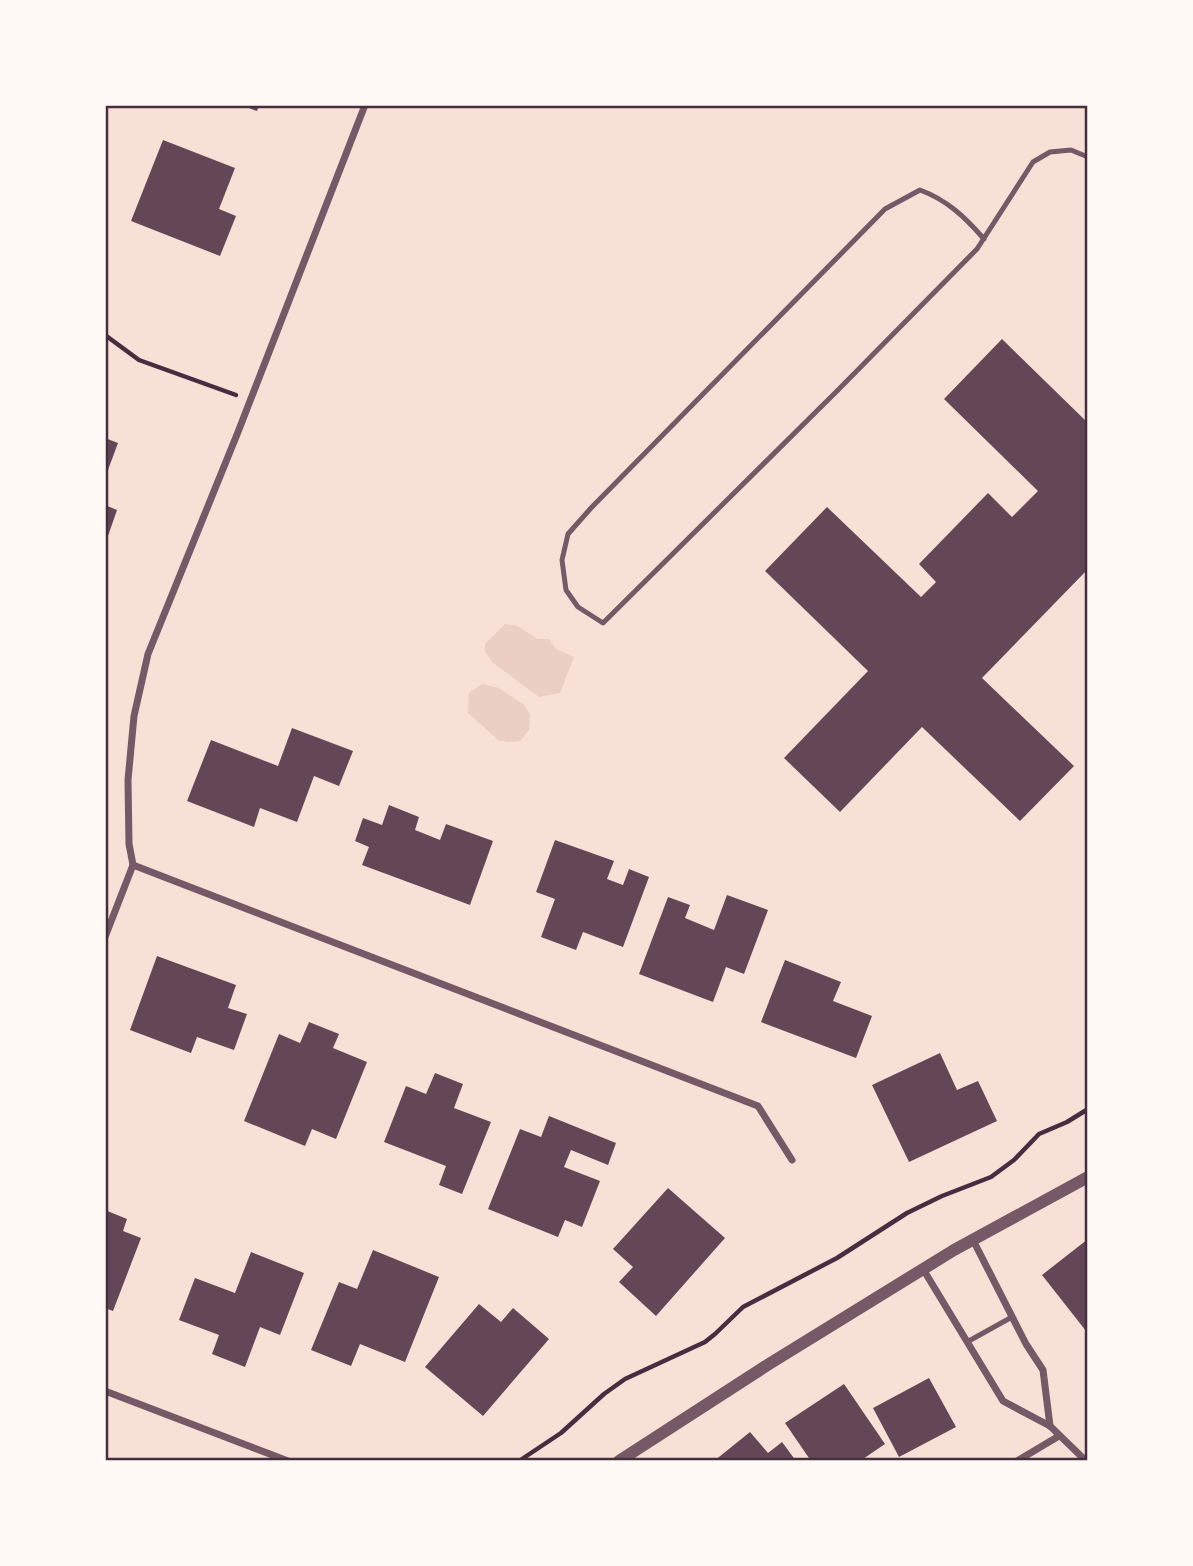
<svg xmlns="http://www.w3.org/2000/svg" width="1193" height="1566" font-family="Manrope,sans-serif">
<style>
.green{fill:#ebcfc5}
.building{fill:#644757}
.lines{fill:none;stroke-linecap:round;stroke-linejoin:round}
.path{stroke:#4a2c40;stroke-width:4.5}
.service{stroke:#755966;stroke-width:5}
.minor{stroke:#755966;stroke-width:7}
.tertiary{stroke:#755966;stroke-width:12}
.neatline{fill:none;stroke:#4a2c40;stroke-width:2.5}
</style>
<rect width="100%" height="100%" fill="#f7e1d7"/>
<!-- green -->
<g class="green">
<polygon points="505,624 518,626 537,639 549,639 556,649 574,657 560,693 539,697 492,662 485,651 485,644"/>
<polygon points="482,684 499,688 523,704 530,714 529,730 520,741 508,742 498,740 468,713 469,693"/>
</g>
<!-- building -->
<g class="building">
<polygon points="241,105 259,105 257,111"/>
<polygon points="163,140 235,168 219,209 236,216 220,256 131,221"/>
<polygon points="1002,339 1088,423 1088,569 982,678 1074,766 1020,821 922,727 840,812 784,758 868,671 765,571 827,507 921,597 936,582 919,564 988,493 1012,517 1038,491 944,399"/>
<polygon points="105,438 118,443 105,478"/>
<polygon points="105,505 117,510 108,536 105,535"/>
<polygon points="292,728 353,751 339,786 314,776 297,822 260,808 254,827 187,801 211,740 278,766"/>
<polygon points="389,805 419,817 415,830 440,840 446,824 493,841 470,905 362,865 369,847 355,841 363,818 382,825"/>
<polygon points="555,840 614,861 607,879 623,885 629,869 649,877 623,947 583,932 576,950 541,937 555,899 536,892"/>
<polygon points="727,895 768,910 744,974 726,967 713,1002 639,974 668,897 690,905 685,918 714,930"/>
<polygon points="157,956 236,985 228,1008 247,1014 234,1050 197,1037 191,1053 130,1030"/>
<polygon points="785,960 841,982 833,1001 872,1016 856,1058 761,1022"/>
<polygon points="309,1022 339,1034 333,1048 367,1062 336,1139 312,1129 305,1146 244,1121 279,1034 300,1043"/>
<polygon points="940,1053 957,1090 978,1081 997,1121 909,1162 872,1085"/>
<polygon points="435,1073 463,1084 454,1108 491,1122 462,1194 439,1185 446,1166 384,1142 406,1086 426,1094"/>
<polygon points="549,1116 616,1143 608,1165 571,1150 564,1167 600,1181 582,1227 565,1220 558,1237 488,1209 520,1129 541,1137"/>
<polygon points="668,1188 725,1238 656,1316 619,1282 633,1267 613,1249"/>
<polygon points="105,1210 127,1219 123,1231 141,1238 113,1311 105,1308"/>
<polygon points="1088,1239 1088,1329 1086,1331 1042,1275"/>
<polygon points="373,1250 439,1277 405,1362 360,1344 351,1366 311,1350 339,1282 357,1289"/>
<polygon points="251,1252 304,1273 280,1335 260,1327 245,1367 212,1354 219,1335 179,1320 195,1278 235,1293"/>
<polygon points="479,1304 501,1322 513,1308 549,1339 483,1416 425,1367"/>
<polygon points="929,1378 956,1427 899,1457 873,1408"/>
<polygon points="844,1384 885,1444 860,1461 811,1461 785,1423"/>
<polygon points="750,1432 768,1453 782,1442 796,1461 714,1461"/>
</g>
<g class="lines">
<!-- path -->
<g class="path">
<polyline points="105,335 139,360 236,395"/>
<polyline points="519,1461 561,1433 604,1394 625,1379 705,1342 715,1334 743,1307 837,1258 907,1213 942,1196 991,1177 1014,1160 1039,1134 1067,1122 1088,1109"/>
</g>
<!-- service -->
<g class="service">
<path d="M984,239c-19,-22 -37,-39 -64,-49l-35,19 -294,299 -23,26 -6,26 4,30 12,17 25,16 234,-232 140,-142 56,-87 17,-10 21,-2 17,7"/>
<polyline points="967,1342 1012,1317"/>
</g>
<!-- minor -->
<g class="minor">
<polyline points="133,865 758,1106 792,1160"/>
<polyline points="105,937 133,865 129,844 128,780 134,716 148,654 238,432 365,105"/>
<polyline points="973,1240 1026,1344 1043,1370 1050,1426"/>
<polyline points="923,1269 1003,1401 1050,1426 1086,1461"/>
<polyline points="105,1391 288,1461"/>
<polyline points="1017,1461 1059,1436"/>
</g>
<!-- tertiary -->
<polyline class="tertiary" points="619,1461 769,1364 954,1250 1088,1177"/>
</g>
<!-- border -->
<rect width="1193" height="1566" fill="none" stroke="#fffaf5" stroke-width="214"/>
<rect x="107" y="107" width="979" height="1352" class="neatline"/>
</svg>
